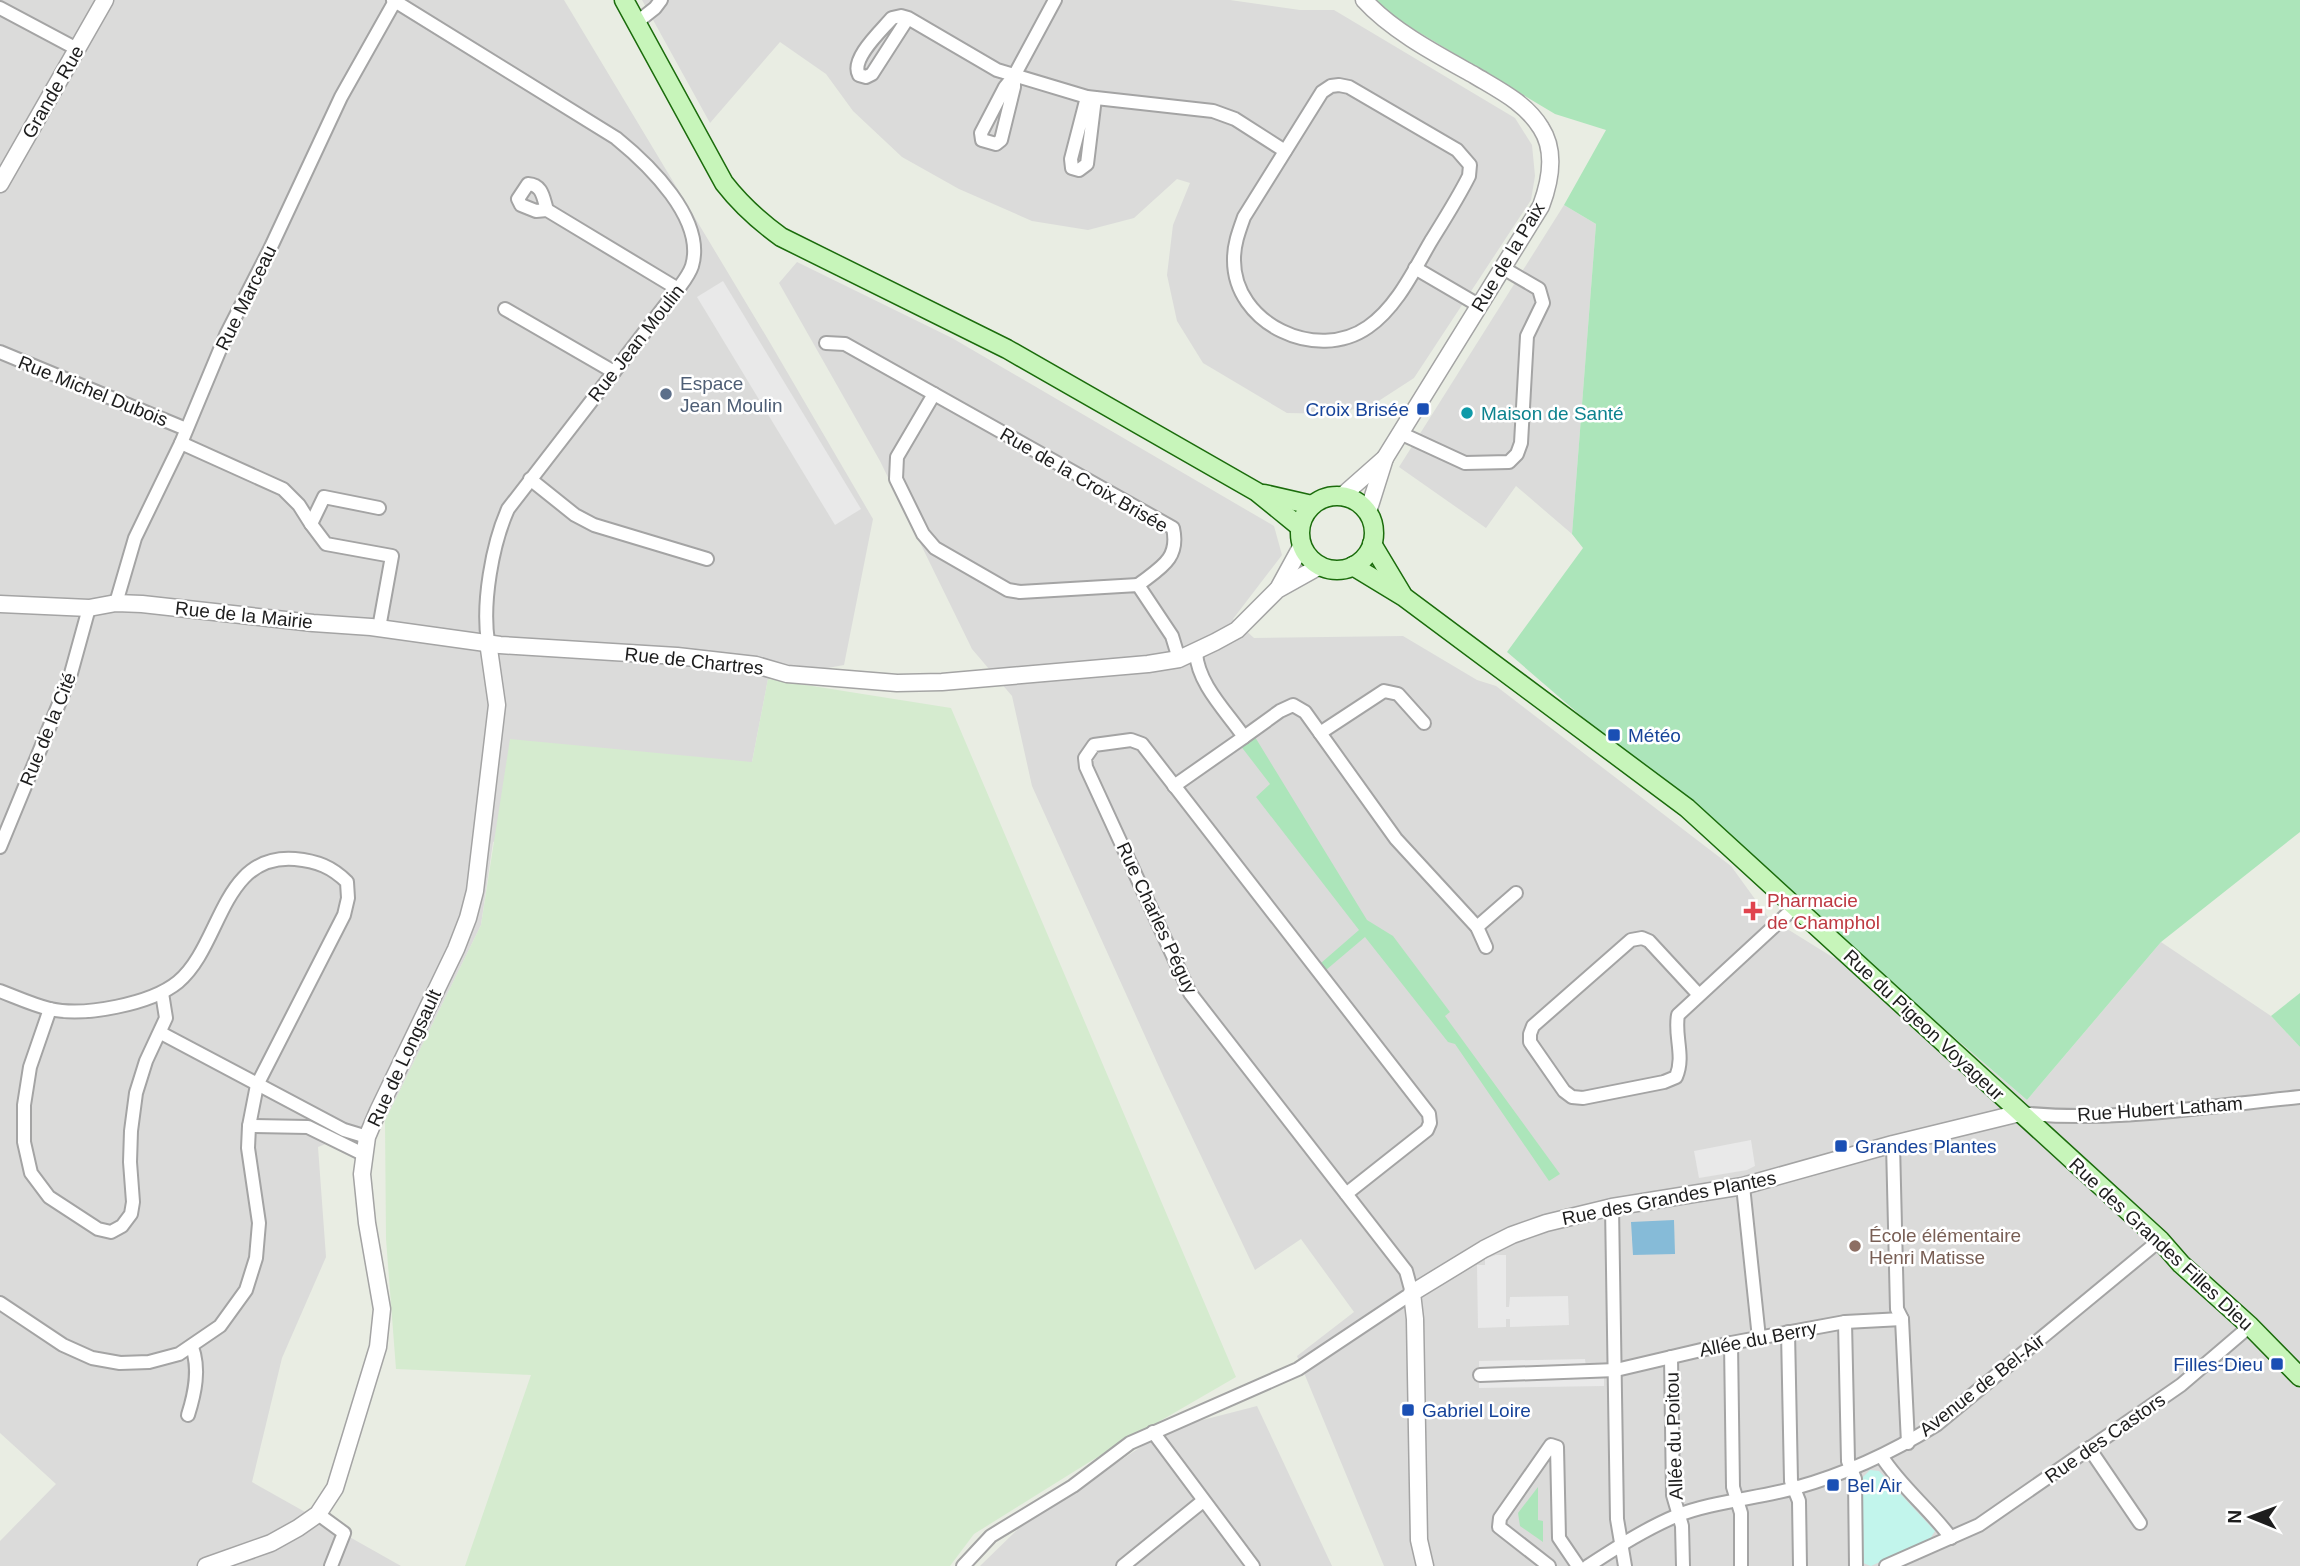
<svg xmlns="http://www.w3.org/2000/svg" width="2300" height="1566" font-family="Helvetica,sans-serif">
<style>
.residential{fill:#dbdbda}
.farmland{fill:#d5ebcf}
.grass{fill:#ace5ba}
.park{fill:#c2f5ec}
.pitch{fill:#86bbd8}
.parking{fill:#e9e9e9}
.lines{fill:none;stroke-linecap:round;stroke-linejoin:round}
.minor-casing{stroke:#a4a4a4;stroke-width:16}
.tertiary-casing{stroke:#a4a4a4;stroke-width:19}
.secondary-casing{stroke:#1b6c0c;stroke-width:21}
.minor{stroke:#fff;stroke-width:12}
.tertiary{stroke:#fff;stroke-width:16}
.secondary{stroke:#c7f5ba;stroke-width:18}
.service-dot{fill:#5c6f8a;stroke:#fff;stroke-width:2.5}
.transit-dot{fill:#1a4fb4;stroke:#fff;stroke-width:2.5}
.culture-dot{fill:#0f9aa8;stroke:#fff;stroke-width:2.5}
.health-dot{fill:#e0444e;stroke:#fff;stroke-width:2.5}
.education-dot{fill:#8d6e63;stroke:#fff;stroke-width:2.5}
.labels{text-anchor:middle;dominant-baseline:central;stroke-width:5;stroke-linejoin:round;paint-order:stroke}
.street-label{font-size:19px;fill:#1d1d1d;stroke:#fff}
.service-label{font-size:19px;fill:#4e5e75;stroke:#fff;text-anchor:start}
.transit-label{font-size:19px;fill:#164399;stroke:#fff;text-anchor:start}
.culture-label{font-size:19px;fill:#0d838f;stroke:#fff;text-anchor:start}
.health-label{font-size:19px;fill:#be3a42;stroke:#fff;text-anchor:start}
.education-label{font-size:19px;fill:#785e54;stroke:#fff;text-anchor:start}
</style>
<rect width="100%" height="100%" fill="#e9ede3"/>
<!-- residential -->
<g class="residential">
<polygon points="0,0 564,0 769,341 873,519 844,665 768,679 752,762 493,842 481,925 385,1121 318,1147 326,1257 282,1358 252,1482 401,1566 0,1566 0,1541 56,1484 0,1433"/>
<polygon points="642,0 1230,0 1300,10 1334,10 1515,118 1532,145 1535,176 1531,200 1414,378 1377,402 1338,414 1287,413 1203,363 1177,321 1167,275 1173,225 1190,183 1177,179 1134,218 1088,230 1032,221 959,189 902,157 853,111 826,74 780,42 710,123"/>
<polygon points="1564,205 1596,224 1572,534 1516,486 1486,528 1399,467"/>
<polygon points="797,262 952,338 1274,526 1282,555 1233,619 1254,638 1403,636 1477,680 1496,686 1731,866 1768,917 1834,958 1849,947 2027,1100 2161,942 2271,1016 2300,1047 2300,1566 1384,1566 1297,1356 1354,1312 1301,1239 1255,1270 1164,1078 1032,786 1012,696 972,649 880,461 779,283"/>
<polygon points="1257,1406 1332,1566 980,1566 1018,1529 1145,1444 1191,1423"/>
</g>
<!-- farmland -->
<polygon class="farmland" points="768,679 951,708 1236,1377 1091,1461 974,1534 950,1566 465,1566 531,1375 396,1369 386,1239 385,1121 481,925 510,739 752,762"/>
<!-- grass -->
<g class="grass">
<polygon points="1376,0 2300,0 2300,832 2161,942 2027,1100 1507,652 1583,548 1572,534 1596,224 1564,205 1606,130 1555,114 1380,9"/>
<polygon points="1255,737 1367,920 1393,936 1450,1012 1445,1016 1560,1174 1549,1181 1455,1044 1448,1042 1365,937 1326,970 1321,963 1359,930 1256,797 1270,784 1240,745"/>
<polygon points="2300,993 2300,1047 2271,1016"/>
<polygon points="1538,1487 1538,1520 1543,1521 1543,1542 1520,1526 1518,1513"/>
</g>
<!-- park -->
<polygon class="park" points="1870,1470 1879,1471 1935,1531 1930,1539 1871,1566 1863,1563 1860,1553 1863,1477"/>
<!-- pitch -->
<polygon class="pitch" points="1674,1220 1675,1254 1633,1255 1631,1222"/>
<!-- parking -->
<g class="parking">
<polygon points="723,281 861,509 835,525 697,297"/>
<polygon points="1751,1140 1755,1166 1747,1170 1699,1178 1694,1151"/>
<polygon points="1496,1255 1506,1255 1506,1307 1509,1307 1510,1297 1568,1296 1569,1325 1510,1327 1510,1319 1506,1319 1506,1327 1478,1328 1477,1265 1485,1265 1485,1259"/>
<polygon points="1585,1359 1586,1367 1604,1367 1604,1386 1479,1388 1479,1361"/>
</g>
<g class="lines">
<defs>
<g id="minor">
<path d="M393,0l223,138c32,26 90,81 76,128 -3,9 -9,16 -14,23l-170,220c-16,36 -26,94 -20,133"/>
<polyline points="0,8 77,49"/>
<path d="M908,18l-36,56 -6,3 -7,-2c-9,-16 22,-44 33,-57l9,-2 7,2 89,52 90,27 126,14 22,8 50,32"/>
<polyline points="636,23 655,8 661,0"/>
<polyline points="1014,76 1014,87 1001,140 996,144 982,140 981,133 1005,87 1014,76 1055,0"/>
<path d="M1339,85l10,2 108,63 13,15 -1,11c-11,22 -25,44 -38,65 -17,29 -34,66 -63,86 -51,36 -135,-3 -134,-68 0,-15 5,-28 10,-42l78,-125 9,-6z"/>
<polyline points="1087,97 1071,159 1072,168 1079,170 1087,164 1095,98"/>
<path d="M547,210l-11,1 -15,-6 -3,-6 10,-15c15,1 15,14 19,26l131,79"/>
<polyline points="1415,268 1480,306"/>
<polyline points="505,309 614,372"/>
<path d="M826,343l19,1 328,184c7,31 -13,40 -35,57"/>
<polyline points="0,352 186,429"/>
<polyline points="934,394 897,457 896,479 923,534 935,548 1008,590 1020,592 1138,585 1172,636 1179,659"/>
<polyline points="1400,433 1465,463 1509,462 1517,454 1521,443 1527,336 1543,303 1539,289 1503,268"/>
<polyline points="181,443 283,489 299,505 311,524"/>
<polyline points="530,479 575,515 594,525 707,559"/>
<polyline points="379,508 324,497 311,524 326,544 392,556 379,628"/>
<polyline points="116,603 135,538 181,443 226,335 270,249 341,97 395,1"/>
<polyline points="1320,733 1384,691 1398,694 1424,723"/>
<polyline points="1244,737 1280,711 1293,705 1305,712 1396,839 1477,927 1486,947"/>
<path d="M1174,786l70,-49c-18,-26 -46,-53 -48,-84"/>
<polyline points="0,847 70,677 89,608"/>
<polyline points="1477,927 1516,893"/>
<path d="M0,991c16,6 33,14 50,18 34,8 101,-5 128,-27 44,-37 43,-129 117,-123 22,2 37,8 52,23l1,16 -4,17 -87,170 -8,41 -1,22 11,75 -3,35 -10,32 -26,36 -41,28 -30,8 -29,1 -28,-5 -29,-13 -63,-42"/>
<path d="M1699,995l-50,-54 -7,-3 -11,2 -98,86 -3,8v8l34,49 8,6 11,1 81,-16 12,-5c9,-21 -2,-41 2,-62l117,-108"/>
<polyline points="50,1009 30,1067 24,1105 24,1142 31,1173 49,1197 98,1229 111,1232 122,1226 131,1214 133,1202 130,1162 131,1131 136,1093 146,1061 166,1018 162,993"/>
<polyline points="161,1033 344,1130 367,1137"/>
<path d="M2020,1113c92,10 188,-7 280,-16"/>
<polyline points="249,1126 308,1127 363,1154"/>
<polyline points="1893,1144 1897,1309 1902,1319 1908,1443"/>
<polyline points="1743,1186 1759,1338"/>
<polyline points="1612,1207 1617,1519 1625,1566"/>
<polyline points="1845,1322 1848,1461 1855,1479 1856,1566"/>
<polyline points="1788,1332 1791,1481 1799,1501 1800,1566"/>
<polyline points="1731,1343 1733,1487 1741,1513 1741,1566"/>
<polyline points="1671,1357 1673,1495 1682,1526 1683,1566"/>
<polyline points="1480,1375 1616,1370 1731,1343 1845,1322 1902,1319"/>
<path d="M188,1415c7,-22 12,-46 4,-68"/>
<polyline points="1153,1432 1253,1566"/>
<polyline points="2089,1448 2140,1523"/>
<path d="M1882,1457c19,30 48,52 69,81"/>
<polyline points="318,1514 344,1533 331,1566"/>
<polyline points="963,1566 991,1536 1073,1486 1130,1443 1298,1369 1412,1293 1406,1271 1190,993 1086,767 1085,758 1094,745 1131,740 1142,744 1429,1114 1430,1123 1427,1130 1346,1194"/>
<polyline points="1123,1566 1203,1501"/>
<polyline points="1549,1566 1499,1527 1500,1518 1551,1445 1557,1447 1559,1538 1578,1566"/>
<path d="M1588,1566c28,-18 57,-37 88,-50 34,-14 83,-18 119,-28 51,-14 96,-35 141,-63l224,-185"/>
<polyline points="1886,1566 1979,1525 2181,1385 2250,1326"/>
</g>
<g id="tertiary">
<polyline points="0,184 105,0"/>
<path d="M1342,496l43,-38 156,-252c9,-24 15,-55 0,-78 -15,-25 -42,-38 -67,-53 -36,-20 -82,-44 -110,-75"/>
<polyline points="1368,512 1385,458"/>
<polyline points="1278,589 1302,545"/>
<polyline points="0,604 89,608 116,603 142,604 313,623 371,627 500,645 677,656 756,665 787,674 897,683 942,682 1148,664 1179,659 1215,642 1237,630 1277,590 1320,566"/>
<polyline points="206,1566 271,1543 298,1528 318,1514 335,1488 378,1347 382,1309 367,1223 362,1174 367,1137 378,1111 456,949 468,918 475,891 497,705 488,642"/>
<polyline points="1425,1566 1419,1540 1415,1319 1412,1293 1484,1249 1512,1235 1546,1223 1612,1207 1743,1186 1893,1144 2020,1113"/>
</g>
<g id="secondary">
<path d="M624,0l100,183c17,22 35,38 57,54l226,112 250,143 43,35"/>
<polyline points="1264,494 1312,505"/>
<circle cx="1337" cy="533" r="37"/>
<polyline points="1372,544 1402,594"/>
<polyline points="1353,566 1404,597 1687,808 2160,1240 2181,1264 2250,1326 2300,1377"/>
</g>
</defs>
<!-- minor casing -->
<use href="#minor" class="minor-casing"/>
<!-- tertiary casing -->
<use href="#tertiary" class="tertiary-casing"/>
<!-- secondary casing -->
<use href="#secondary" class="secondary-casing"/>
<!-- minor -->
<use href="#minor" class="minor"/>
<!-- tertiary -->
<use href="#tertiary" class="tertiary"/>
<!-- secondary -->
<use href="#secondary" class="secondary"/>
</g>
<!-- markers -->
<circle class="service-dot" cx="666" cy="394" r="7"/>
<g class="transit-dot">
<rect x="1416" y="402" width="14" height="14" rx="3.5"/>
<rect x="1607" y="728" width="14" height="14" rx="3.5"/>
<rect x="1834" y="1139" width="14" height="14" rx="3.5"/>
<rect x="2270" y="1357" width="14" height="14" rx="3.5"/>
<rect x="1401" y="1403" width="14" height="14" rx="3.5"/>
<rect x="1826" y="1478" width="14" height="14" rx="3.5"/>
</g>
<circle class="culture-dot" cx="1467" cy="413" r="7"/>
<path class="health-dot" d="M1749.5 900.5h7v7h7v7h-7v7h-7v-7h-7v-7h7z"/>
<circle class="education-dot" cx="1855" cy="1246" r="7"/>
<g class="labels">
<!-- street labels -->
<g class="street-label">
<text transform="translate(53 92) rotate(-60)">Grande Rue</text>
<text transform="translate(1508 257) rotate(-59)">Rue de la Paix</text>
<text transform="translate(246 298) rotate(-64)">Rue Marceau</text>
<text transform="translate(636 343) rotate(-52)">Rue Jean Moulin</text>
<text transform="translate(93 391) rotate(22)">Rue Michel Dubois</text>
<text transform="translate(1084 480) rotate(30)">Rue de la Croix Brisée</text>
<text transform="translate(244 615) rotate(6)">Rue de la Mairie</text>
<text transform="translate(694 661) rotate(6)">Rue de Chartres</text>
<text transform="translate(48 729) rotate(-68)">Rue de la Cité</text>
<text transform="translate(1157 918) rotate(65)">Rue Charles Péguy</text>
<text transform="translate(1924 1025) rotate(43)">Rue du Pigeon Voyageur</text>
<text transform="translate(404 1058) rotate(-65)">Rue de Longsault</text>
<text transform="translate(2160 1109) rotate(-4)">Rue Hubert Latham</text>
<text transform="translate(1669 1198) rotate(-11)">Rue des Grandes Plantes</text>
<text transform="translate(2161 1244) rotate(43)">Rue des Grandes Filles Dieu</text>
<text transform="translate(1758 1339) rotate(-11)">Allée du Berry</text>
<text transform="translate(1982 1385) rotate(-38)">Avenue de Bel-Air</text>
<text transform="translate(1674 1436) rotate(-92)">Allée du Poitou</text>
<text transform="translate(2105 1438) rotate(-35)">Rue des Castors</text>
</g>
<!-- service labels -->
<g class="service-label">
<text x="680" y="383">Espace<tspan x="680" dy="22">Jean Moulin</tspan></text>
</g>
<!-- transit labels -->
<g class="transit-label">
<text x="1409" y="409" text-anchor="end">Croix Brisée</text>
<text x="1628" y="735">Météo</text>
<text x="1855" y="1146">Grandes Plantes</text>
<text x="2263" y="1364" text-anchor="end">Filles-Dieu</text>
<text x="1422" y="1410">Gabriel Loire</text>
<text x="1847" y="1485">Bel Air</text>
</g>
<!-- culture labels -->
<g class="culture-label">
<text x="1481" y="413">Maison de Santé</text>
</g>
<!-- health labels -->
<g class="health-label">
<text x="1767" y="900">Pharmacie<tspan x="1767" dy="22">de Champhol</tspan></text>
</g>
<!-- education labels -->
<g class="education-label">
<text x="1869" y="1235">École élémentaire<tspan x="1869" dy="22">Henri Matisse</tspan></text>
</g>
</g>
<!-- north arrow -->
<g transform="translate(2251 1517) rotate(271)" stroke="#ffffff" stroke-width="5" paint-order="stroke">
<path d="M0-5L12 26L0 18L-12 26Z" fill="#1d1d1d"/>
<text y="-10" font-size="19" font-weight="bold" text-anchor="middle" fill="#1d1d1d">N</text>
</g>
</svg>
